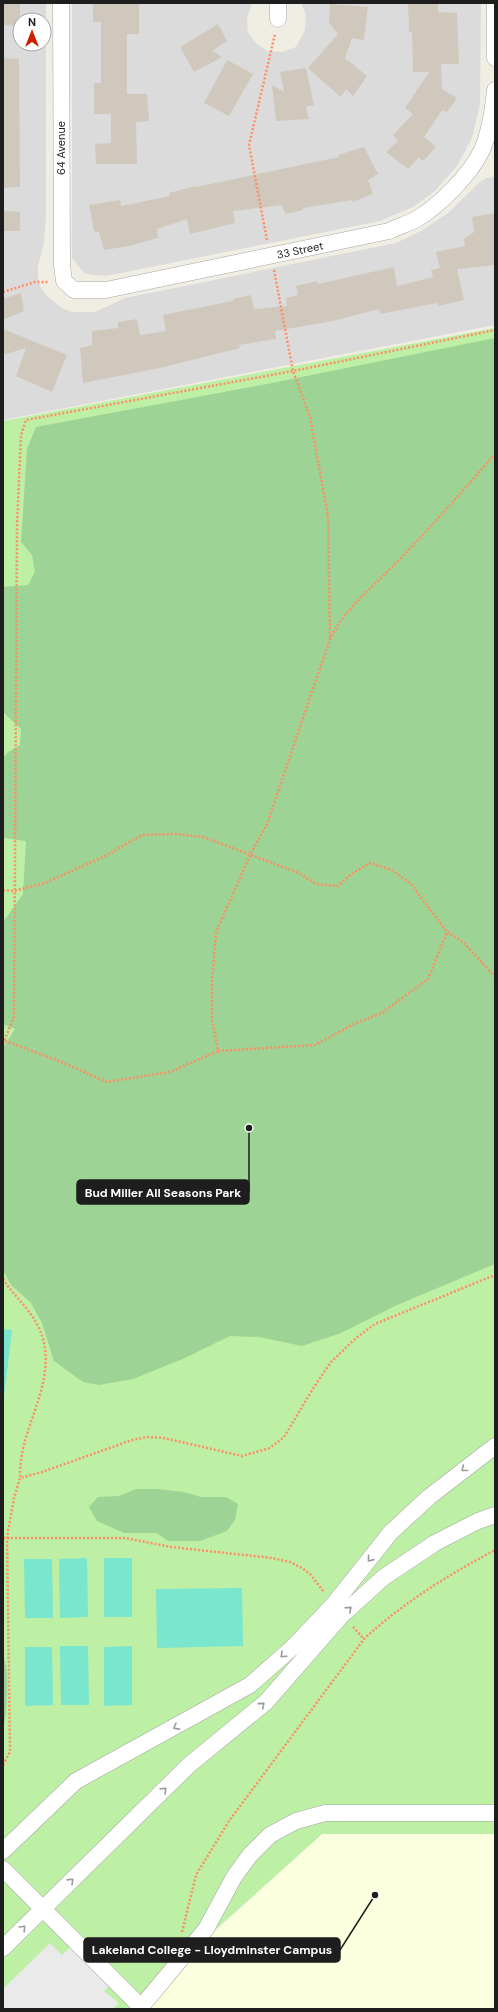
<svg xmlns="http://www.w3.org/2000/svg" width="498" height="2012" font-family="'DM Sans',sans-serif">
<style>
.residential{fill:#dcdbdb;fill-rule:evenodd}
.education{fill:#faffdd}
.grass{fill:#bdefa5}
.forest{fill:#9dd394}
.pitch{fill:#7ae6cd}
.parking{fill:#eaeaea}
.building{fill:#d0c8bc}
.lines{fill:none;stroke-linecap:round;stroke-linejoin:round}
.minor-casing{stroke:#a5a5a5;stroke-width:17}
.path{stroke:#ff8d65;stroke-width:2.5;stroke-dasharray:2 2;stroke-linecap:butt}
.minor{stroke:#fff;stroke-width:16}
.oneway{stroke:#9a9a9a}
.labels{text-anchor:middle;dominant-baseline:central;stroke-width:3;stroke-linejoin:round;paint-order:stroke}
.street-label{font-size:11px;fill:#1e1e1e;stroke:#fff}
.leader{fill:none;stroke:#1e1e1e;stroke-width:1.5}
.callout-dot{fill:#1e1e1e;stroke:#fff;stroke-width:1.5}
.callout{fill:#1e1e1e;stroke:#1e1e1e;stroke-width:1.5}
.callout-label{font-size:12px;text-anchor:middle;font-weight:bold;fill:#fff}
</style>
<rect width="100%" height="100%" fill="#f0eee3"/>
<!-- residential -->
<g class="residential">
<path d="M3,3h43v213l-2,27 -6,23v11l2,9 6,9 16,13 10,4h23l30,-14 271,-55 25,-12 27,-18 32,-31 6,-4 9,-1v148l-492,95zM20,20h24v24h-24z"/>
<polygon points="72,3 252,3 247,19 248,33 256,43 267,51 282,52 296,47 305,30 306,15 301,3 481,3 480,104 472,138 457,166 435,191 413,207 380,221 106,276 92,275 84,273 72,258"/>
</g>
<!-- education -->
<polygon class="education" points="322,1834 495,1834 495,2009 140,2009 187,1957"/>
<!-- grass -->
<polygon class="grass" points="495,328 495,1834 322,1834 186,1956 138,2009 3,2009 3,421"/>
<!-- forest -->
<g class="forest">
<polygon points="495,338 495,1264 397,1305 341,1333 302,1346 259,1337 230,1336 185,1358 133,1379 99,1385 83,1382 54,1361 42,1323 31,1303 11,1285 3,1270 3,1048 15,1029 3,1024 3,922 23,894 26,841 3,838 3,758 7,753 20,745 21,729 3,712 3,587 28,585 35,572 32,555 21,542 27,449 36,427 267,384"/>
<polygon points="136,1489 157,1489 184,1492 201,1497 226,1497 238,1504 235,1520 227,1531 200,1541 168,1541 157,1533 124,1533 97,1521 89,1507 98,1497 119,1496"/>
<path d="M3,1656c7,10 4,60 0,73z"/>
</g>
<!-- pitch -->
<g class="pitch">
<polygon points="3,1329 12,1330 3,1405"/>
<polygon points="87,1558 88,1617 60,1618 59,1559"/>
<rect x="104" y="1558" width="28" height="59"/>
<polygon points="24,1559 52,1559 53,1618 25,1618"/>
<polygon points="242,1588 243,1646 157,1648 156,1589"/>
<polygon points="60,1646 88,1646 89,1705 61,1705"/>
<polygon points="132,1646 132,1705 104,1706 104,1647"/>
<polygon points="25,1647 52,1647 53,1705 25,1706"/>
</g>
<!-- parking -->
<polygon class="parking" points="76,1942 114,1981 104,1991 119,2003 113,2009 3,2009 3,1989 50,1943 62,1955"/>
<!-- building -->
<g class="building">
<polygon points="4,3 20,3 20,26 3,25"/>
<polygon points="93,3 139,3 139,34 127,34 127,94 147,94 149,121 136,122 137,164 96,164 95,144 111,143 111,114 94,114 94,83 101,83 101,22 93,22"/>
<polygon points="408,3 438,3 438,12 457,13 459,64 441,64 442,89 457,98 447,112 442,110 424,137 436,147 423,161 419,157 408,169 386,152 398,141 393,135 413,114 405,108 429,72 413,72 412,32 409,32"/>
<polygon points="330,4 368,7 364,40 352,38 345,58 367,76 353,96 346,89 341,97 308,68 338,34 329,23"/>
<polygon points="218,24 227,41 212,51 222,57 194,72 180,47"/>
<polygon points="3,58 19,59 20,187 3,188"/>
<polygon points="227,60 253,74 229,116 204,103"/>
<polygon points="306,68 314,105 306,107 309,119 276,121 272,85 284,92 280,72"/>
<polygon points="364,147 378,174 368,180 373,194 353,202 352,200 303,208 303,210 286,214 281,205 233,211 235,223 190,234 187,219 157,229 158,238 129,246 104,250 99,232 94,231 89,205 120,200 121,206 170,196 169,193 195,186 196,187 339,157 338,155"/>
<polygon points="3,211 20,212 20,231 3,231"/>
<polygon points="495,213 495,265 457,269 464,300 438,306 437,303 380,314 379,309 333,321 275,331 276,339 239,345 240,348 160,368 83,383 80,348 92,345 92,331 118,328 118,322 137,319 140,335 166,331 163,315 233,301 233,299 251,295 254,309 287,306 286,298 298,295 296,286 317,281 318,284 394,267 397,286 433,277 431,270 440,268 436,252 465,246 464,239 474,232 472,217"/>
<polygon points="21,293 24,311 3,320 3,299"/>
<polygon points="3,329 67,355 52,392 16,376 26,348 3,355"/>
</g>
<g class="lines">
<defs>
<g id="minor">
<path d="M61,3l1,262 2,16 10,9h32l283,-59c8,-4 18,-7 26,-11 24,-14 55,-45 67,-70 8,-19 11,-40 13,-60"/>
<polyline points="278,3 278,19"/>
<polyline points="495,3 495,58"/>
<polyline points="3,1851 76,1781 250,1685 293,1647 333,1605 391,1532 429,1497 495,1446"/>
<polyline points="3,1869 143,2009"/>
<polyline points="3,1948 189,1765 266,1702 342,1615 384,1577 435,1543 478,1521 495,1515"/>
<polyline points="141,2007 206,1929 234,1877 250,1855 270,1835 296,1821 325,1813 495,1813"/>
</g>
</defs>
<!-- minor casing -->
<use href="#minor" class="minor-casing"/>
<!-- path -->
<g class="path">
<polyline points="267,240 249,145 275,34"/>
<polyline points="274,270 293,371 310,417 328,516 330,639"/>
<polyline points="3,292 35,282 49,282"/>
<polyline points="3,890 14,891 45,883 105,856 142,835 175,834 203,837 299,873 316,884 338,886 351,874 370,863 392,870 411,884 447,932 464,943 495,977"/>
<path d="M5,1041l59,22 42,19 64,-10 48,-21 -6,-32v-37l4,-50 35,-79 16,-29 63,-185c15,-31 43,-52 67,-77 34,-35 66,-71 98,-108"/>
<polyline points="3,1044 14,1017 17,526 21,435 26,420 293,371 495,330"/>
<polyline points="218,1051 315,1045 356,1023 382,1013 428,979 447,932"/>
<path d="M3,1279c11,17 26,29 35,47 20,40 -4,80 -14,119 -3,11 -4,22 -4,33"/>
<polyline points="3,1538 125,1538 171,1547 272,1558 290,1562 302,1568 310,1574 324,1592"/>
<polyline points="353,1627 364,1639"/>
<polyline points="3,1765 10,1752 7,1537 14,1498 20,1478 42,1472 132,1440 147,1437 164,1438 242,1456 270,1448 284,1437 314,1387 331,1362 356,1338 375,1324 495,1275"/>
<path d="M182,1932l14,-57 33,-54 135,-182c39,-36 84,-64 131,-89"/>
</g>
<!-- minor -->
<use href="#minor" class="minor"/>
</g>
<!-- one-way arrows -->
<defs><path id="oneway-chevron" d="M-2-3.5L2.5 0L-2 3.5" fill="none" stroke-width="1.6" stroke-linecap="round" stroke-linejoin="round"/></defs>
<g class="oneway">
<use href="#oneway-chevron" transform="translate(464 1469) rotate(141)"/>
<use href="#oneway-chevron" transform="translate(370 1559) rotate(129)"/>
<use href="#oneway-chevron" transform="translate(349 1609) rotate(-42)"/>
<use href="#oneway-chevron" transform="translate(283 1655) rotate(138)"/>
<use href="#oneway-chevron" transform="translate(262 1705) rotate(-41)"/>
<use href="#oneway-chevron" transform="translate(176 1727) rotate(151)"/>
<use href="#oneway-chevron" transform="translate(164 1790) rotate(-44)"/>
<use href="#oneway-chevron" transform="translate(71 1881) rotate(-44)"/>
<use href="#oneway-chevron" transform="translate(23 1928) rotate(-46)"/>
</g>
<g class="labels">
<!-- street labels -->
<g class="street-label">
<text transform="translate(61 148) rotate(-90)">64 Avenue</text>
<text transform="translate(300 250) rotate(-12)">33 Street</text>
</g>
</g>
<!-- callouts -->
<path class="leader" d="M249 1128L249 1192M375 1895L340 1950"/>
<g class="callout-dot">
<circle cx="249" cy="1128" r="4"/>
<circle cx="375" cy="1895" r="4"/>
</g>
<g class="callout">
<rect x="77" y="1180" width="172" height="24" rx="4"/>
<rect x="84" y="1938" width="256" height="24" rx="4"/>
</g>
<g class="callout-label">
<text x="163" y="1197">Bud Miller All Seasons Park</text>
<text x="212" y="1954">Lakeland College - Lloydminster Campus</text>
</g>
<!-- border -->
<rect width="498" height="2012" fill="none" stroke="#1e1e1e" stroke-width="8"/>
<!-- north arrow -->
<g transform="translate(32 32)"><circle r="19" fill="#ffffff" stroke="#a5a5a5"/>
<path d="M0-3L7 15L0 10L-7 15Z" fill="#cc2000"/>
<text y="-6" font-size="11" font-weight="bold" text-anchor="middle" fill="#1e1e1e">N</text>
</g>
</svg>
